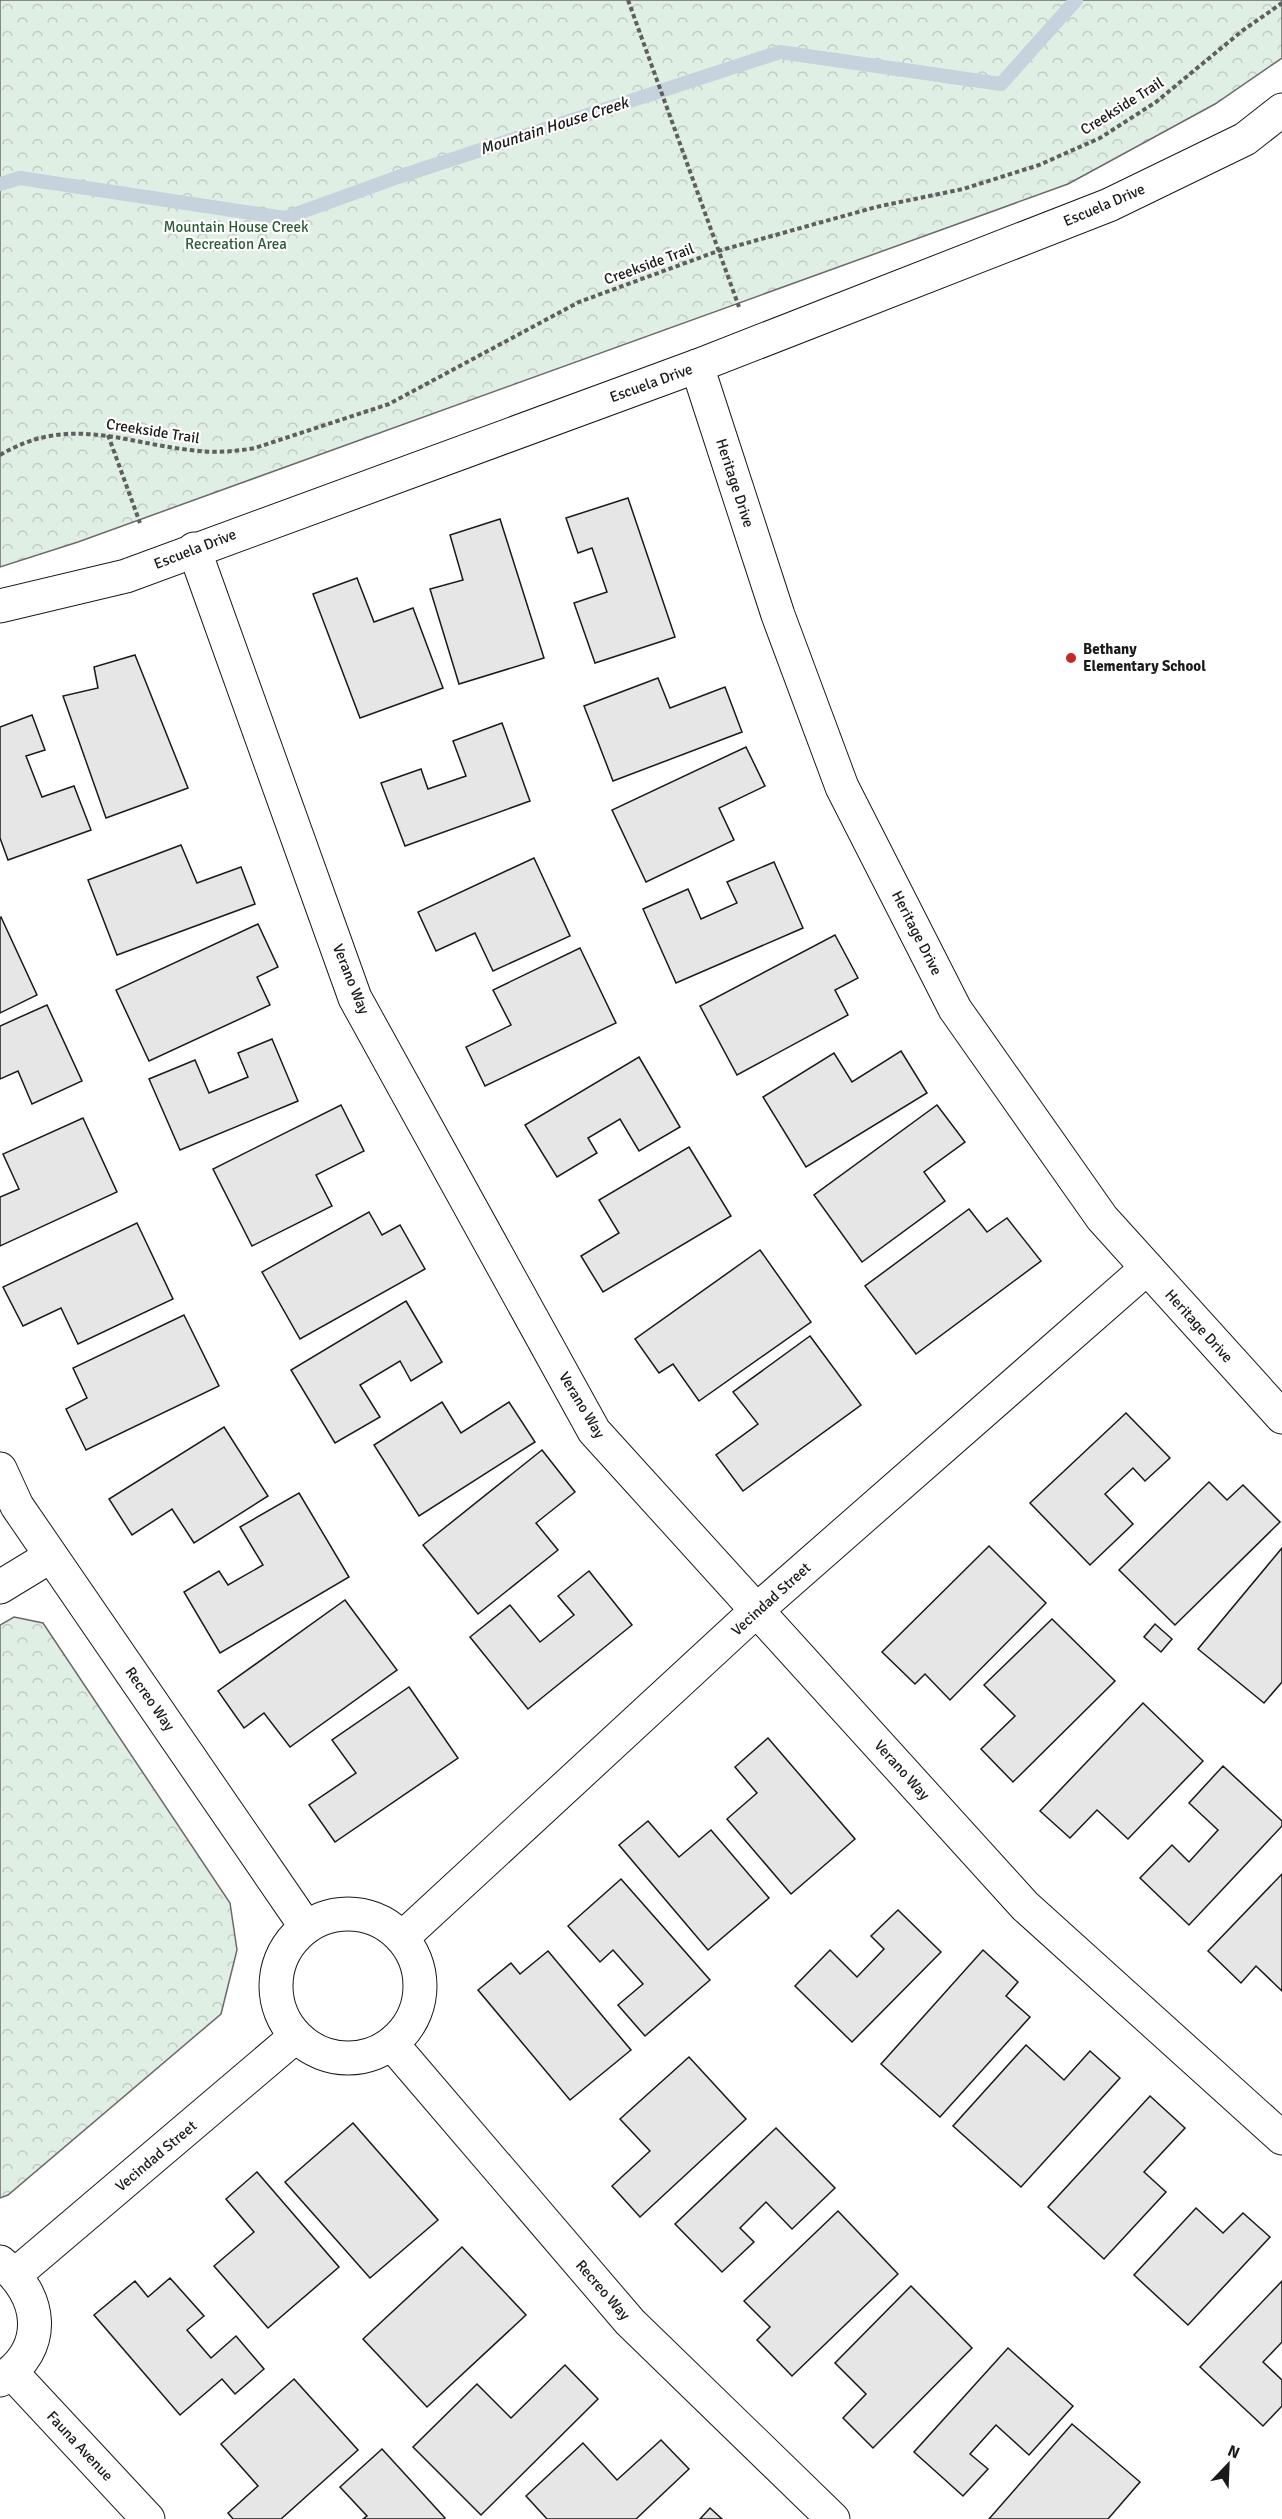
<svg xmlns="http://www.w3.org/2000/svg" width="1282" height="2519" font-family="Signika,sans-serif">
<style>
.park{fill:url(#park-crowns);stroke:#6a6a6a;stroke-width:1.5}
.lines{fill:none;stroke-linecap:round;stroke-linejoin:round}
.stream{stroke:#c6d2dc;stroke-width:14}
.building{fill:#e6e6e6;stroke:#1a1a1a;stroke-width:1.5}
.minor-casing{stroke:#1a1a1a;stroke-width:35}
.tertiary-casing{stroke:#1a1a1a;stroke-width:35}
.path{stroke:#5f5f5f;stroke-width:4;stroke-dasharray:4.5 3;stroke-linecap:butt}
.minor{stroke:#fff;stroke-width:33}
.tertiary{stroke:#fff;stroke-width:33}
.poi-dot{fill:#c62828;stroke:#fff;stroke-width:2}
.labels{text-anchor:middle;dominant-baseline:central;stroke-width:4.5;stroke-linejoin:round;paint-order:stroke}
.street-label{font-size:15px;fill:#1a1a1a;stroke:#fff}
.park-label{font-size:15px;fill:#2b5a34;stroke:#fff}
.poi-label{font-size:15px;font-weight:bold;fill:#1a1a1a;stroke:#fff;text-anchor:start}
.water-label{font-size:16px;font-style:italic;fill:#1a1a1a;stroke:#fff}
</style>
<defs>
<pattern id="park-crowns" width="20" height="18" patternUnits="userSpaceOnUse" patternTransform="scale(1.5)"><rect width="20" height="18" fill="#e0efe3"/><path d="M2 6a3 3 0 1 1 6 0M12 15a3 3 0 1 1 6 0" fill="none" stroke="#c0ccc2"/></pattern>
</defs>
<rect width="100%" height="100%" fill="#fff"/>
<!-- park -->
<g class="park">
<polygon points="0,0 1282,0 1282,58 1215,104 1068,184 78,542 0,567"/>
<polygon points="14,1617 43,1623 230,1903 237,1950 221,2014 8,2195 0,2198 0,1625"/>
</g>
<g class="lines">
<!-- stream -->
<polyline class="stream" points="0,184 20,178 285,218 398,177 780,52 1001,84 1076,0"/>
</g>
<!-- building -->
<g class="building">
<polygon points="628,498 675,637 595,663 574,603 607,592 592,548 578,553 566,518"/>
<polygon points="500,519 544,658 459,684 430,589 463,580 450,535"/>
<polygon points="357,578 374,622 413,608 443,688 360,718 313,594"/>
<polygon points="135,655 188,788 106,818 63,696 98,688 94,667"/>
<polygon points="658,678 670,708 725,687 742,732 613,781 584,706"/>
<polygon points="32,715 45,750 26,756 42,797 74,786 91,830 8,860 0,838 0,727"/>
<polygon points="502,723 530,801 405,846 381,783 421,769 428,789 466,776 453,741"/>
<polygon points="746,747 765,786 719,808 734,840 646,882 612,810"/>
<polygon points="181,845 197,883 241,867 255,904 117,955 88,880"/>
<polygon points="534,858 570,936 493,971 475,933 436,951 418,912"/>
<polygon points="774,862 803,928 676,983 643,909 688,889 701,919 737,903 727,882"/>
<polygon points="1,917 37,995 0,1013 0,918"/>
<polygon points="258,924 278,967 257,977 270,1005 149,1061 116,990"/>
<polygon points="835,935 858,978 835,990 848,1015 737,1075 700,1006"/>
<polygon points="580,948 616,1023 485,1086 466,1047 511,1025 493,990"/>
<polygon points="47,1005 82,1081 32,1104 18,1071 0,1079 0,1026"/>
<polygon points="272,1039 298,1101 180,1150 149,1079 195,1060 209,1093 248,1077 238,1053"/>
<polygon points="901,1051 927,1093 806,1167 763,1097 834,1053 852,1082"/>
<polygon points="639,1057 680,1127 639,1151 620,1119 588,1138 597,1153 557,1177 525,1125"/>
<polygon points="341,1105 364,1151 316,1175 332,1206 252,1246 213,1169"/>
<polygon points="937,1105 965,1142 924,1172 945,1201 862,1262 814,1195"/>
<polygon points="83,1118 117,1192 0,1246 0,1197 19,1189 3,1154"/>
<polygon points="689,1147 731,1216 603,1292 581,1256 619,1233 599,1200"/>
<polygon points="969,1209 987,1232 1007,1218 1041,1261 916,1354 865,1286"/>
<polygon points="369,1212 382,1235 400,1225 425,1269 300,1339 262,1272"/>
<polygon points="137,1223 173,1299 78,1344 61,1308 23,1326 3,1287"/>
<polygon points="760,1250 811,1322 699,1401 673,1364 659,1373 635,1339"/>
<polygon points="406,1301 442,1362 411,1381 400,1361 360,1385 380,1417 335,1443 291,1370"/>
<polygon points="184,1315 219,1386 86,1450 66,1409 87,1398 73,1368"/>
<polygon points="810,1336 861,1405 743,1491 716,1455 758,1424 733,1392"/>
<polygon points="442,1402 461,1433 509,1402 535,1442 419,1516 374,1445"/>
<polygon points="1126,1413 1170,1458 1145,1481 1133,1468 1105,1494 1133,1524 1090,1565 1030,1503"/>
<polygon points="224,1427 268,1496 194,1543 172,1509 132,1535 109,1499"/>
<polygon points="542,1450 575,1492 536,1523 558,1550 478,1614 423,1545"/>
<polygon points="1209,1482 1227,1500 1243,1485 1280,1522 1175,1625 1119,1570"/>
<polygon points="299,1493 349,1577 220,1653 184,1592 219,1571 228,1585 263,1565 240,1527"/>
<polygon points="989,1546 1046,1603 950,1700 925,1674 915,1684 882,1652"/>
<polygon points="1282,1548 1282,1682 1264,1703 1198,1649"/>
<polygon points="589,1571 632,1625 528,1709 470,1637 510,1605 540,1642 574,1615 558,1596"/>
<polygon points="345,1600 397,1670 290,1747 264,1713 244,1728 218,1691"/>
<polygon points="1052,1619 1115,1681 1013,1782 981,1749 1015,1716 984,1685"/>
<polygon points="1155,1624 1172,1639 1161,1652 1144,1637"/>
<polygon points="409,1687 458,1758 335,1842 309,1805 356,1773 332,1740"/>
<polygon points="1143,1703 1203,1761 1128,1839 1097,1810 1070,1838 1040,1811"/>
<polygon points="768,1738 855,1839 791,1894 727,1819 757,1793 735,1767"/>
<polygon points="1223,1766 1282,1821 1282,1826 1189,1925 1140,1878 1172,1845 1189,1862 1218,1830 1189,1803"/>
<polygon points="648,1821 679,1857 711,1830 769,1898 708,1950 619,1845"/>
<polygon points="1282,1874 1282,1991 1256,1966 1241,1983 1208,1951"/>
<polygon points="621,1879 710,1980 645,2036 618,2005 643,1984 613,1950 600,1962 568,1926"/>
<polygon points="898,1910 941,1952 852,2042 795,1986 830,1950 857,1977 884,1949 871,1936"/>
<polygon points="983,1950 1018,1982 1006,1996 1030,2017 940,2117 881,2064"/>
<polygon points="548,1951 631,2050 570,2100 478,1990 511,1963 520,1974"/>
<polygon points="1026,2045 1064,2080 1090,2051 1120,2078 1021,2187 953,2126"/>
<polygon points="689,2057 746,2119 640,2217 612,2186 650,2151 620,2119"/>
<polygon points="1150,2096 1185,2128 1144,2172 1166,2192 1104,2259 1048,2207"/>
<polygon points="353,2123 438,2220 370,2278 285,2182"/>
<polygon points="776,2128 835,2188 792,2229 766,2202 740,2228 754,2242 722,2272 675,2224"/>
<polygon points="257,2172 339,2267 268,2328 214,2266 254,2232 226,2199"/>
<polygon points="1196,2208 1223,2233 1243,2213 1270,2237 1188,2325 1134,2275"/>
<polygon points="838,2211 898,2274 792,2376 757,2340 770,2327 744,2301"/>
<polygon points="462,2247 526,2315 427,2407 363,2339"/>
<polygon points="170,2278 204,2316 187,2330 211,2358 236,2336 264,2369 235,2394 222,2379 180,2415 94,2315 135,2281 148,2297"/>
<polygon points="1282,2281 1282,2342 1263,2362 1282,2380 1282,2406 1263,2426 1200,2367"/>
<polygon points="911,2286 972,2348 873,2448 843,2418 866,2394 835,2363"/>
<polygon points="1008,2348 1073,2406 1029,2455 996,2425 970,2454 988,2469 963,2496 914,2452"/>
<polygon points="565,2365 598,2399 481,2515 413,2447 477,2384 511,2418"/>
<polygon points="294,2379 358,2450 281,2519 233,2519 228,2513 258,2486 221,2444"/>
<polygon points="1072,2424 1140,2482 1108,2519 989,2519"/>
<polygon points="661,2440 689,2469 636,2519 547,2519 526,2496 583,2443 617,2480"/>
<polygon points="382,2449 445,2518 444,2519 363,2519 367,2516 340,2487"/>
<polygon points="710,2508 722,2519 700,2519"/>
</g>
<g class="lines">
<defs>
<g id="minor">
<polyline points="194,549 355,998 594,1431 1025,1906 1282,2138"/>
<polyline points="0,606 126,576 697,366"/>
<polyline points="0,1469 17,1506 306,1927"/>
<polyline points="0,1587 51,1556"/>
<circle cx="348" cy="1986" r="72"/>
<polyline points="402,1938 757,1610 1147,1268"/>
<polyline points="392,2044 630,2322 833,2519"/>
<path d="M0,2262c43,33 49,87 0,118"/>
<polyline points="16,2274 295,2037"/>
<polyline points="12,2373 148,2519"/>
</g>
<polyline id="tertiary" points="1282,110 1245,139 1109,205 697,366 778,615 842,787 955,1009 1102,1218 1282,1417"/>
</defs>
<!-- minor casing -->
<use href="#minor" class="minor-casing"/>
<!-- tertiary casing -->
<use href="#tertiary" class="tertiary-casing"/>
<!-- path -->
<g class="path">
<polyline points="628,0 739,307"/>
<polyline points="108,435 140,523"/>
<path d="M0,455c68,-40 120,-13 190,-5 22,3 43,2 65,-2l134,-44 190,-102 139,-51 158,-44 87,-18 76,-24 61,-27 56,-36 86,-71 40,-28"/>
</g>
<!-- minor -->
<use href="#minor" class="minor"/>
<!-- tertiary -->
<use href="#tertiary" class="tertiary"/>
</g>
<!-- markers -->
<circle class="poi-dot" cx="1071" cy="658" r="6"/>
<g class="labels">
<!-- street labels -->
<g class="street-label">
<text transform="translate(1122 106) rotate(-32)">Creekside Trail</text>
<text transform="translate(1104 205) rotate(-23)">Escuela Drive</text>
<text transform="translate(649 264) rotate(-20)">Creekside Trail</text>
<text transform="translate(651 383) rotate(-20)">Escuela Drive</text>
<text transform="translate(153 431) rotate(9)">Creekside Trail</text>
<text transform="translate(735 483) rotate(72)">Heritage Drive</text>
<text transform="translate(195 549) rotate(-21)">Escuela Drive</text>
<text transform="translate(917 933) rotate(63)">Heritage Drive</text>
<text transform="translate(351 979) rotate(68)">Verano Way</text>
<text transform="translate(1199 1326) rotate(48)">Heritage Drive</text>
<text transform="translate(582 1405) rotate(59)">Verano Way</text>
<text transform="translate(771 1599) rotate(-42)">Vecindad Street</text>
<text transform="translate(150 1699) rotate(55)">Recreo Way</text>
<text transform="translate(902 1770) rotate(48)">Verano Way</text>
<text transform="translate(156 2156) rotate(-40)">Vecindad Street</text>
<text transform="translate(603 2290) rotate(49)">Recreo Way</text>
<text transform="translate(80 2446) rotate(47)">Fauna Avenue</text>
</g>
<!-- park labels -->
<g class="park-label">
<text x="236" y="227">Mountain House Creek<tspan x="236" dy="17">Recreation Area</tspan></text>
</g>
<!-- poi labels -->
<g class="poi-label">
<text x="1083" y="649">Bethany<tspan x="1083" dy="17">Elementary School</tspan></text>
</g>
<!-- water labels -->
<g class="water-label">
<text transform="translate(554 126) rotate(-18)">Mountain House Creek</text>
</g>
</g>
<!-- north arrow -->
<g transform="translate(1228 2465) rotate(23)" stroke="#ffffff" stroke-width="4.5" paint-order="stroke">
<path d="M0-4.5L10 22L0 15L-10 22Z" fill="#1a1a1a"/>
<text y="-9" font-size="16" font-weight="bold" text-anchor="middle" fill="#1a1a1a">N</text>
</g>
</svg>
